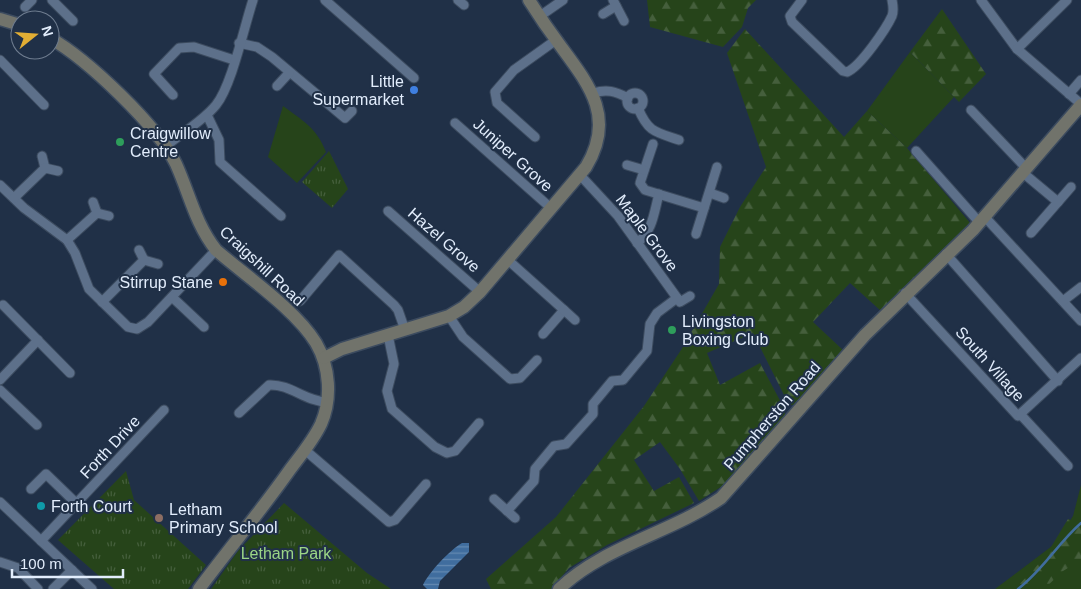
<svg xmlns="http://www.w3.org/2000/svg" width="1081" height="589" font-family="Helvetica,sans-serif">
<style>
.grass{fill:#26441a}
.forest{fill:url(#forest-firs)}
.park{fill:url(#park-tufts)}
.water{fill:url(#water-rules)}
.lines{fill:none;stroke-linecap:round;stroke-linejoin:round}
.stream{stroke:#406d9e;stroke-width:2.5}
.street-casing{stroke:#3c4b5f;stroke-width:11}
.secondary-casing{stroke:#3c4b5f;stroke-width:15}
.street{stroke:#5d708a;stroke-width:9}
.secondary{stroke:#71736b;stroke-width:12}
.shop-dot{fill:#3f7fe0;stroke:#203047;stroke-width:2}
.leisure-dot{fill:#2e9e5b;stroke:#203047;stroke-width:2}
.food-dot{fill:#e8710a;stroke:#203047;stroke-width:2}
.culture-dot{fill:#0f9aa8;stroke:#203047;stroke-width:2}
.education-dot{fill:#8d6e63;stroke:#203047;stroke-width:2}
.labels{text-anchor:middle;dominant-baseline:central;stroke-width:4;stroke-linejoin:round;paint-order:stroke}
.poi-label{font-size:16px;fill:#e2edfc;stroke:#203047;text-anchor:start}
.street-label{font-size:16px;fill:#e2edfc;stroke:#203047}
.park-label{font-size:16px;fill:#9bd586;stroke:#203047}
</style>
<defs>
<pattern id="forest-firs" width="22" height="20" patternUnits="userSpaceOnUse" patternTransform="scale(1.25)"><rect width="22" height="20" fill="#26441a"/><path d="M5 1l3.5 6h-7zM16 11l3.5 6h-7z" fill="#455f3c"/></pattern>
<pattern id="park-tufts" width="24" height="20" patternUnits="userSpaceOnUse" patternTransform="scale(1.25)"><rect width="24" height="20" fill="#26441a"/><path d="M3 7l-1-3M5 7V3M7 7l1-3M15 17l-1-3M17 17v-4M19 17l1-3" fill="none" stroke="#455f3c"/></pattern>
<pattern id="water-rules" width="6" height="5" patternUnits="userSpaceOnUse" patternTransform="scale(1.25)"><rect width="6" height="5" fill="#406d9e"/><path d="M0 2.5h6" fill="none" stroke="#6489b1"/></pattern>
</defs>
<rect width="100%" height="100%" fill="#203047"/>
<!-- grass -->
<g class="grass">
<polygon points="910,52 954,97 907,148 867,111"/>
<path d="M283,106c19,14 34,22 43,46l-29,31 -29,-26z"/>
<polygon points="1081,485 1081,589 995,589 1056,543 1073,516"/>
</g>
<!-- forest -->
<g class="forest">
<polygon points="647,0 756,0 748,8 742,27 723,47 650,27"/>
<polygon points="942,9 986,74 959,102 910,52"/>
<polygon points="745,29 844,137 867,111 907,148 971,224 881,311 850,283 813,322 844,351 793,405 789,405 753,333 707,353 720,385 760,363 784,408 785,415 727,483 699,501 680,469 660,442 634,460 654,491 679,477 694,503 607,545 569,568 551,589 491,589 486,579 556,517 644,406 681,350 719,284 720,247 740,207 766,167 727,53"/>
<polygon points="1068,519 1081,524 1081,560 1063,571 1044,589 1015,589 1045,557"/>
</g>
<!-- park -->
<g class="park">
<polygon points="329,151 348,189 332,208 302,182"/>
<polygon points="126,471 134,500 206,565 188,589 114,589 58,540"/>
<polygon points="284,503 367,573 391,589 211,589 238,551"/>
</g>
<!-- water -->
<path class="water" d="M462,543h7v9l-29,29 -2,8h-11l-4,-4c6,-13 27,-35 39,-42z"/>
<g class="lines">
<!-- stream -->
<path class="stream" d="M1018,589c25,-19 40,-46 63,-66"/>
<defs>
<g id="street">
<polyline points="52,0 73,21"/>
<polyline points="325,0 414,78"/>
<polyline points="458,0 464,5"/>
<polyline points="613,0 624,21"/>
<path d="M802,0l-12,16 2,6 51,49 4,1c13,-5 39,-43 45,-56 2,-5 1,-11 0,-16"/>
<polyline points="981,0 1017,49 1081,104"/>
<polyline points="25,7 32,0"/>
<polyline points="603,14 616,6"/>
<polyline points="540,16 563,0"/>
<polyline points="239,43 257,47 272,57 345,118 352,111"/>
<polyline points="1017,49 1067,0"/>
<polyline points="0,60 44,105"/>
<polyline points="277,86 289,73"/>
<path d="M593,93c14,-4 22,-2 35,5"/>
<circle cx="635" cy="101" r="8"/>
<polyline points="1069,94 1081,80"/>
<polyline points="173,95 154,74 179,48 194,47 234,60"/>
<path d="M638,108c10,24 17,24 41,32"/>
<polyline points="971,110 1026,168"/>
<polyline points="207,115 219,140 220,162 281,216"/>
<polyline points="455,123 552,209"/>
<polyline points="535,137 497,103 495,92 514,70 556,40"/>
<polyline points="653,144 640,183 645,190 704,208"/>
<path d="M166,146c16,-13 37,-25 50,-41 16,-20 28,-78 37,-105"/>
<polyline points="916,151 979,222"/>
<polyline points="42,156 45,168"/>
<polyline points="627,165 644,170"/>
<polyline points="1022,172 1058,202"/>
<polyline points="580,175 618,216 680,302 690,296"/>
<polyline points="0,185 24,208 67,240 75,253 89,289 128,327 137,329 148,322 216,250"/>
<polyline points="710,193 724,198"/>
<polyline points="14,198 45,168 58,171"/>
<polyline points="93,202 97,213"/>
<polyline points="388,211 480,292"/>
<polyline points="984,216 1081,321"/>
<polyline points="1031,233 1071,187"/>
<polyline points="696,234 717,167"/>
<polyline points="67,240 97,213 109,216"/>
<path d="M637,243c16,-12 17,-31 22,-49"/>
<polyline points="946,254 1058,381"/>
<polyline points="144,260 158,264"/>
<polyline points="508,260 564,310 543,334"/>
<polyline points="905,293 1018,416 1081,358"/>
<polyline points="172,297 204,327"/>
<polyline points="300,301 339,255 394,305 398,310 405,330"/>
<polyline points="1063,301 1081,287"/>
<polyline points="102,302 144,260 139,250"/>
<polyline points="3,305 70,373"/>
<polyline points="564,310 575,320"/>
<polyline points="449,316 463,337 510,379 520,378 537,360"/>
<polyline points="388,335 394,364 387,391 392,409 435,447 447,453 455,451 479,423"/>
<polyline points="0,380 38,340"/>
<polyline points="0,390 37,425"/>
<path d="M239,413l30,-28c22,-1 35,16 58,17"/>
<polyline points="1021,415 1068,466"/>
<polyline points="305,450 389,522 395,520 426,484"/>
<polyline points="31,489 46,474 77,504"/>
<polyline points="494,499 515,518"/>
<polyline points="0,502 92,589"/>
<polyline points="507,511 534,481 535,469 554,446 566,444 593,414 593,404 612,381 623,380 647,351 650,324 657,313 677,298"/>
<polyline points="41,541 164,410"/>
<polyline points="0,562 18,568 38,589"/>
<polyline points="53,589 72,570"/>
</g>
<g id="secondary">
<polyline points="0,19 20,25"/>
<path d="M50,38c37,21 108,88 126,126 14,31 19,59 40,86 30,26 80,60 100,93 14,24 16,56 5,81 -8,17 -21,32 -32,47 -29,41 -61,79 -90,118"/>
<path d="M324,358l18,-9 107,-33 15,-9 16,-15 106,-125c29,-48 5,-80 -24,-119 -12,-16 -23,-32 -33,-48"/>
<path d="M559,589c45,-43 112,-56 162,-91l144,-163 108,-105 108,-125"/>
</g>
</defs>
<!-- street casing -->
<use href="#street" class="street-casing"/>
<!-- secondary casing -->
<use href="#secondary" class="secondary-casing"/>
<!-- street -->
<use href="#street" class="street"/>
<!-- secondary -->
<use href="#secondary" class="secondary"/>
</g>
<!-- markers -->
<circle class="shop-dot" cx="414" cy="90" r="5"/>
<g class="leisure-dot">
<circle cx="120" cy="142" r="5"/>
<circle cx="672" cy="330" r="5"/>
</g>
<circle class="food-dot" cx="223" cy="282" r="5"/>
<circle class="culture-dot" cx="41" cy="506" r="5"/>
<circle class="education-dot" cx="159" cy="518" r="5"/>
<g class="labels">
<!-- poi labels -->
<g class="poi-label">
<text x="404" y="81" text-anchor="end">Little<tspan x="404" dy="18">Supermarket</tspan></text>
<text x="130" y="133">Craigwillow<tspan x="130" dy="18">Centre</tspan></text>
<text x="213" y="282" text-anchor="end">Stirrup Stane</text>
<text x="682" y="321">Livingston<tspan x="682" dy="18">Boxing Club</tspan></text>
<text x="51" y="506">Forth Court</text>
<text x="169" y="509">Letham<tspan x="169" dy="18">Primary School</tspan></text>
</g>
<!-- street labels -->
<g class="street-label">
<text transform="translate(513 155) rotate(42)">Juniper Grove</text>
<text transform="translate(647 233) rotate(53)">Maple Grove</text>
<text transform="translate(444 240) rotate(41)">Hazel Grove</text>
<text transform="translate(262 266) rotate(43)">Craigshill Road</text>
<text transform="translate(990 364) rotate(48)">South Village</text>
<text transform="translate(772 416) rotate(-49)">Pumpherston Road</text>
<text transform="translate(110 447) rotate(-47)">Forth Drive</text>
</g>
<!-- park labels -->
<g class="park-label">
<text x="286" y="553">Letham Park</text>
</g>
</g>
<!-- north arrow -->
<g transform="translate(35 35) rotate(73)"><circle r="24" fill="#203047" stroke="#6e7c8f"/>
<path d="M0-4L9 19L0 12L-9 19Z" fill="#e2ae34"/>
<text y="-8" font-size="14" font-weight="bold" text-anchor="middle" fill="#e2edfc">N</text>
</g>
<!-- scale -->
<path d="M12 569v8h111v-8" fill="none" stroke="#e2edfc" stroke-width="2.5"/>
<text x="20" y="569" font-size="15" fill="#e2edfc" stroke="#203047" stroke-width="4" paint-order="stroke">100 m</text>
</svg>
